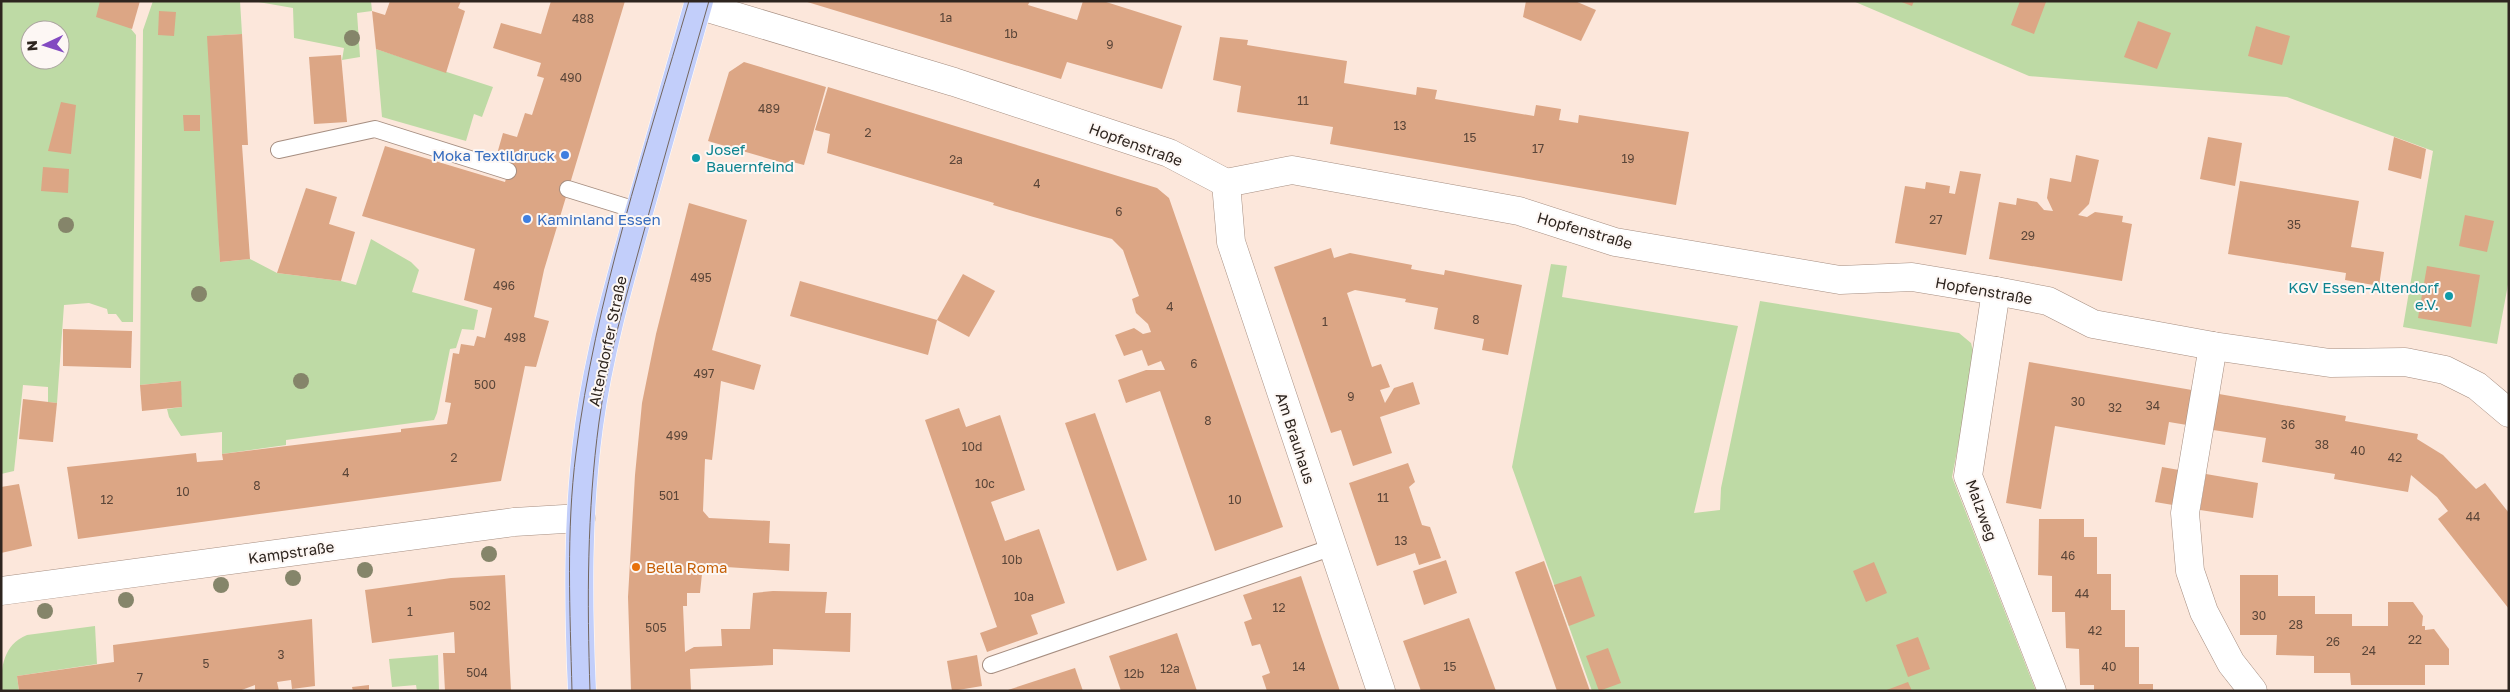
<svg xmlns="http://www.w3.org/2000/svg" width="2510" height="692" font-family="'Golos Text',sans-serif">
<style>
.green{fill:#bedaa5;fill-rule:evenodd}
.building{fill:#dca685}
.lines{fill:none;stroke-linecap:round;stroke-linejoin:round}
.service-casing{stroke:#a68e81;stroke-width:18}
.minor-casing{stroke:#a68e81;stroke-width:29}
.primary-casing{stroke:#fff;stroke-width:29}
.service{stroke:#fff;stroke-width:16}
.minor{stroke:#fff;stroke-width:28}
.primary{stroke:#c2cefa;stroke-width:28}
.tram{stroke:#73665e;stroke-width:1}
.tree{fill:#85856a}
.shop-dot{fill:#3f7fe0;stroke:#fdf7f4;stroke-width:2}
.culture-dot{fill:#0f9aa8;stroke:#fdf7f4;stroke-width:2}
.food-dot{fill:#e8710a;stroke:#fdf7f4;stroke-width:2}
.labels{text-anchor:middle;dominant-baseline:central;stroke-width:4;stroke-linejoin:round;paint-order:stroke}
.number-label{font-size:12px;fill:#5a4538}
.street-label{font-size:15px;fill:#2e251f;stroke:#fdf7f4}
.culture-label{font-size:15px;fill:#0d838f;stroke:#fdf7f4;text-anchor:start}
.shop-label{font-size:15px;fill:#366cbe;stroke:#fdf7f4;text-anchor:end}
.food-label{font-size:15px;fill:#c56008;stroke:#fdf7f4;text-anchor:start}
</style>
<rect width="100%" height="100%" fill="#fce7db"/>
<!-- green -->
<g class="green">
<path d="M1,1h107l28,34 -3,287h-11l-6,-8h-8l-1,-5 -18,-6 -25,2 -7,98 -9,-1v-15l-25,-2 -9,86 -13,3zM30,30h30v30h-30z"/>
<polygon points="153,1 240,1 242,34 210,36 220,262 250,259 277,273 341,281 356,285 371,239 411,262 419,270 412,292 478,310 474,330 462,329 456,348 450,349 437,413 434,420 286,440 286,445 222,454 222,432 181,436 169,417 167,409 182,407 180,381 140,385 143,30"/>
<polygon points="253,1 371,1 372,11 357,13 360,57 342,60 344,48 294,38 293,8"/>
<polygon points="1853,1 2509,1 2509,279 2497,344 2403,327 2433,151 2287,97 2029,76"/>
<polygon points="376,49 493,87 482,117 474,114 466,141 382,117"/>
<polygon points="1551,264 1567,266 1562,297 1738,326 1694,513 1720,510 1721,488 1760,301 1959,333 1971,343 1975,359 1952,477 2036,691 1592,691 1512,467"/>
<path d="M95,626l2,38 -80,12 2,15h-18c0,-24 2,-46 26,-56z"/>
<polygon points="438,655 439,691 417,691 416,685 392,687 389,659"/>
</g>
<!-- building -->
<g class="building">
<polygon points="100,1 140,1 132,29 96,17"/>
<polygon points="390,1 461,1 458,8 465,11 446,73 376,49 372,11 385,15"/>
<polygon points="551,1 625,1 544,270 534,317 549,321 536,367 525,366 501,481 78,539 67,467 196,453 197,462 223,460 222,454 401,432 401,429 447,424 451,403 445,402 453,353 459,354 461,344 474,346 477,336 485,338 492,308 464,300 475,249 362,216 385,146 505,182 512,159 497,154 503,133 517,137 525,113 532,115 544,78 537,76 541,63 493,48 501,23 541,34"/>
<polygon points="804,1 1030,1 1028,5 1077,20 1083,1 1103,1 1182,26 1162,89 1067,62 1061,79"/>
<polygon points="1526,1 1575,1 1596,10 1581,41 1523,17"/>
<polygon points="1899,1 1914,1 1912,6"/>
<polygon points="2020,1 2046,2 2034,34 2011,25"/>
<polygon points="159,11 176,12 174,36 158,35"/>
<polygon points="2138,21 2171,33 2157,69 2124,57"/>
<polygon points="2256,26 2290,36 2282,65 2248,56"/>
<polygon points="242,34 248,145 242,145 250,259 220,262 207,36"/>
<polygon points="1220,37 1248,40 1247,45 1347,61 1344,83 1416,95 1417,87 1437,90 1435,99 1534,116 1536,105 1561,109 1559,120 1578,123 1579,115 1689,132 1676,205 1330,144 1333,127 1237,112 1241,86 1213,80"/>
<polygon points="341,55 347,122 314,124 309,57"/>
<polygon points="744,62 826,87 804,165 789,161 787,164 708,141 729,72"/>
<polygon points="828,87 1157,188 1169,198 1283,527 1215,551 1160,391 1126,403 1118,380 1146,370 1165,370 1161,361 1148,366 1142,350 1124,356 1115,335 1134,328 1143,334 1151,332 1148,324 1136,313 1132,299 1139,296 1123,250 1112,239 1030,216 993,205 994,203 827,153 830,134 815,130"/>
<polygon points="61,102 76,105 71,154 48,151"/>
<polygon points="183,115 200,115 200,131 184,131"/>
<polygon points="2208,137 2242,143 2235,186 2200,179"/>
<polygon points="2394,137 2426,149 2421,179 2388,170"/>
<polygon points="2076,155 2099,160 2089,204 2078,215 2087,217 2095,212 2123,216 2122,222 2132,224 2122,281 1989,259 1999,202 2016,205 2017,198 2037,202 2044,210 2053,211 2047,198 2050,178 2071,182"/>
<polygon points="43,167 69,169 68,193 41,191"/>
<polygon points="1960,171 1981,174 1966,255 1895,243 1905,186 1925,189 1926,182 1950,186 1949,193 1955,194"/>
<polygon points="2240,181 2359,201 2351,247 2384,252 2379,286 2345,280 2346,273 2228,254"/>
<polygon points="306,188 337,197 329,224 355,232 341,281 277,273"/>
<polygon points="689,203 747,220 712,350 761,365 754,390 721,381 712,460 705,459 703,511 709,518 770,521 769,543 790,544 789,571 711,566 702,574 700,593 687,593 687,606 683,606 685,652 694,647 722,646 721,629 750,629 753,593 773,591 827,592 825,613 851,613 850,652 773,649 773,665 690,669 691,691 631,691 628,597 635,475 642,403 656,334"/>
<polygon points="2465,215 2494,221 2487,252 2459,246"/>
<polygon points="1331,248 1334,258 1350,253 1412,265 1411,269 1444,275 1445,270 1522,285 1508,355 1482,350 1484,339 1434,329 1438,308 1405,302 1406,299 1355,290 1347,293 1372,367 1381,364 1390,387 1380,390 1385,403 1394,388 1413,382 1420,404 1380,417 1392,453 1353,466 1341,430 1331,433 1274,267"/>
<polygon points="2427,266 2480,275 2471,327 2418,318"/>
<polygon points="963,274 995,291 969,337 937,320"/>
<polygon points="800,281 937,320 928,355 790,316"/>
<polygon points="63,329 132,331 131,368 63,366"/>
<polygon points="2029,362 2192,390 2187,425 2169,422 2165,445 2055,426 2041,509 2006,503"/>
<polygon points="181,381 182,407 142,411 140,385"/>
<polygon points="2219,394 2346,416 2345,421 2418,434 2417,439 2443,455 2476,489 2485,483 2509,513 2509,609 2438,519 2448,511 2437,497 2411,475 2408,492 2334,479 2335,474 2262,462 2266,438 2213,430"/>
<polygon points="23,399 57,403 53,442 19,439"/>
<polygon points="959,408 966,427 1000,415 1025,490 991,502 1005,541 1039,529 1065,603 1031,615 1038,634 987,652 980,633 997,627 925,420"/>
<polygon points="1095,413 1147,560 1117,571 1065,423"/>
<polygon points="1408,463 1415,482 1409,487 1422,525 1430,527 1441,558 1419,565 1415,553 1377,566 1349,483"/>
<polygon points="2162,467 2179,470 2173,505 2155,502"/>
<polygon points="2206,474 2258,483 2253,518 2200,510"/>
<polygon points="19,484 32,546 1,553 1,487"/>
<polygon points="2039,519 2084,519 2084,537 2097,537 2097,574 2111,574 2111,610 2125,610 2125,647 2139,647 2139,684 2153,684 2153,691 2094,691 2094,685 2080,685 2079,649 2066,648 2065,612 2052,612 2052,576 2038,575"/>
<polygon points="1446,560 1457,593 1424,605 1413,571"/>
<polygon points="1544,561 1590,691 1557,691 1515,572"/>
<polygon points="1874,562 1887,593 1866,602 1853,571"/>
<polygon points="505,575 511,691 445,691 443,653 455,653 454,632 372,643 365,590 451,578"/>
<polygon points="2240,575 2278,575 2278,596 2315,596 2315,614 2352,614 2352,626 2388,626 2388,602 2413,602 2423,616 2422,626 2425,626 2425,630 2434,629 2449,649 2449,665 2425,665 2425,685 2351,685 2350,673 2314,673 2314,656 2276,655 2277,635 2240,635"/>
<polygon points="1301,576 1322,639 1340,691 1267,691 1262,676 1270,673 1260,644 1252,646 1244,622 1252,619 1243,595"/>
<polygon points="1581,576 1595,616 1569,626 1554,585"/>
<polygon points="1469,618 1496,691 1421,691 1403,641"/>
<polygon points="312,619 315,686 292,689 291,680 277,682 279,691 255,691 255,685 239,691 19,691 17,676 114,662 113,645"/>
<polygon points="1177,633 1197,691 1121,691 1109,656"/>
<polygon points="1918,637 1930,669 1908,677 1896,645"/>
<polygon points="1608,648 1621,683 1599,691 1586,656"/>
<polygon points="977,655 982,686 952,691 947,661"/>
<polygon points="1075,668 1083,691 1008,691 1008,690"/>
<polygon points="1908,682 1912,691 1884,691"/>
<polygon points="369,685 369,691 353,691 352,687"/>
</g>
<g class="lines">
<defs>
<g id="service">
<polyline points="279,150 375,129 508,171"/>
<polyline points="568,189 639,211"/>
<polyline points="991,665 1333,547"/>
</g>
<g id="minor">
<polyline points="698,5 954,82 1169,153 1226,183 1292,170 1519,211 1615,242 1840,280 1912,277 1996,291 2048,301 2093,324 2213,346 2330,363 2405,362 2445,370 2477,386 2509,413"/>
<polyline points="1226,183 1231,242 1381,691"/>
<polyline points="1996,291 1968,476 2052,691"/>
<polyline points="2213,346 2185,513 2190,571 2204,612 2231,663 2253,691"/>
<polyline points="1,591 514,522 581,518"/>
</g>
<path id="primary" d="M582,691c-4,-88 -5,-177 7,-265 10,-73 30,-143 50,-214 20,-70 40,-140 60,-211"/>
</defs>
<!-- service casing -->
<use href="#service" class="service-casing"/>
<!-- minor casing -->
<use href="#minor" class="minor-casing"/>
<!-- primary casing -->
<use href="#primary" class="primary-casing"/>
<!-- service -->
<use href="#service" class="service"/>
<!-- minor -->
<use href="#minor" class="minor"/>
<!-- primary -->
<use href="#primary" class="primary"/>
<!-- tram -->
<g class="tram">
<path d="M572,691c-2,-79 -6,-160 4,-238 19,-154 70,-304 113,-452"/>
<path d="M590,691c-3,-90 -3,-180 9,-269 8,-61 26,-121 42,-180 22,-81 45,-161 68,-241"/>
</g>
</g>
<!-- trees -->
<g class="tree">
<circle cx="352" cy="38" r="8"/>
<circle cx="66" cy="225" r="8"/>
<circle cx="199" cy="294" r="8"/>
<circle cx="301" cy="381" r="8"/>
<circle cx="489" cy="554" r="8"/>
<circle cx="365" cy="570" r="8"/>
<circle cx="293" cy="578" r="8"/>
<circle cx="221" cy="585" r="8"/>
<circle cx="126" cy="600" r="8"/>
<circle cx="45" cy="611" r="8"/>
</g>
<!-- markers -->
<g class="shop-dot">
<circle cx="565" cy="155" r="5"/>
<circle cx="527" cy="219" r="5"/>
</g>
<g class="culture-dot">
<circle cx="696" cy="158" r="5"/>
<circle cx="2449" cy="296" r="5"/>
</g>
<circle class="food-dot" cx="636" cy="567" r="5"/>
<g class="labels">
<!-- number labels -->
<g class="number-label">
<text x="946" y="17">1a</text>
<text x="583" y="18">488</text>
<text x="1011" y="33">1b</text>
<text x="1110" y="44">9</text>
<text x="571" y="77">490</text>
<text x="1303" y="100">11</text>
<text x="769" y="108">489</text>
<text x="1400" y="125">13</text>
<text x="868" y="132">2</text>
<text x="1470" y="137">15</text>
<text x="1538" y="148">17</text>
<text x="1628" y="158">19</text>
<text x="956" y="159">2a</text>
<text x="1037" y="183">4</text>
<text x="1119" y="211">6</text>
<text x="1936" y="219">27</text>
<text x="2294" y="224">35</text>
<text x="2028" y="235">29</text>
<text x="701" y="277">495</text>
<text x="504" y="285">496</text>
<text x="1170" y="306">4</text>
<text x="1476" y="319">8</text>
<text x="1325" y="321">1</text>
<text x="515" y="337">498</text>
<text x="1194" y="363">6</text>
<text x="704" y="373">497</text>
<text x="485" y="384">500</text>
<text x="1351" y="396">9</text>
<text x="2078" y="401">30</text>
<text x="2153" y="405">34</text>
<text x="2115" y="407">32</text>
<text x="1208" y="420">8</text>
<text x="2288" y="424">36</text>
<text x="677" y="435">499</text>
<text x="2322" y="444">38</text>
<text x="972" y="446">10d</text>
<text x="2358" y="450">40</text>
<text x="454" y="457">2</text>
<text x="2395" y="457">42</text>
<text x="346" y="472">4</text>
<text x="985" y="483">10c</text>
<text x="257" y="485">8</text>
<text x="183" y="491">10</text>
<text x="669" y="495">501</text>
<text x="1383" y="497">11</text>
<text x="107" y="499">12</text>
<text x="1235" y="499">10</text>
<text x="2473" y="516">44</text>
<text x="1401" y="540">13</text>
<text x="2068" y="555">46</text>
<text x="1012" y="559">10b</text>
<text x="2082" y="593">44</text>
<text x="1024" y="596">10a</text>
<text x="480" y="605">502</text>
<text x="1279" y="607">12</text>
<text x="410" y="611">1</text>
<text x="2259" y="615">30</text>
<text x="2296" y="624">28</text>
<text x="656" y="627">505</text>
<text x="2095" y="630">42</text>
<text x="2415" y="639">22</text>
<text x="2333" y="641">26</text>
<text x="2369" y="650">24</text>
<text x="281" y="654">3</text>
<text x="206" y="663">5</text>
<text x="1299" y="666">14</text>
<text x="1450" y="666">15</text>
<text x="2109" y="666">40</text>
<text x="1170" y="668">12a</text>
<text x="477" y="672">504</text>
<text x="1134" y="673">12b</text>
<text x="140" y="677">7</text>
</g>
<!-- street labels -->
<g class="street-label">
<text transform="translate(1136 144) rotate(20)">Hopfenstraße</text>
<text transform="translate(1585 230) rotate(16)">Hopfenstraße</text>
<text transform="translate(1984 290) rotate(10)">Hopfenstraße</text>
<text transform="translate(607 341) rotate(-78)">Altendorfer Straße</text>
<text transform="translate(1296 438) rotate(72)">Am Brauhaus</text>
<text transform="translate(1982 510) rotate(70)">Malzweg</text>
<text transform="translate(291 552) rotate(-8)">Kampstraße</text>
</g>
<!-- culture labels -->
<g class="culture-label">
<text x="706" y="149">Josef<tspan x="706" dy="17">Bauernfeind</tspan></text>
<text x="2439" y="287" text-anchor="end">KGV Essen-Altendorf<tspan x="2439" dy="17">e.V.</tspan></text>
</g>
<!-- shop labels -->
<g class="shop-label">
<text x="555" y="155">Moka Textildruck</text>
<text x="537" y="219" text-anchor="start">Kaminland Essen</text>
</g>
<!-- food labels -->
<g class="food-label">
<text x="646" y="567">Bella Roma</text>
</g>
</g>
<!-- border -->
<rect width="2510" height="692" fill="none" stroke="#2e251f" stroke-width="5"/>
<!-- north arrow -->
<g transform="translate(45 45) rotate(266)"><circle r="24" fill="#fdf7f4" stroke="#aaa39f"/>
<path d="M0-4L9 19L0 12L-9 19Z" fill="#834ac1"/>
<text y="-8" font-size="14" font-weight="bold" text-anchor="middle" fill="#2e251f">N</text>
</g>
</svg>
